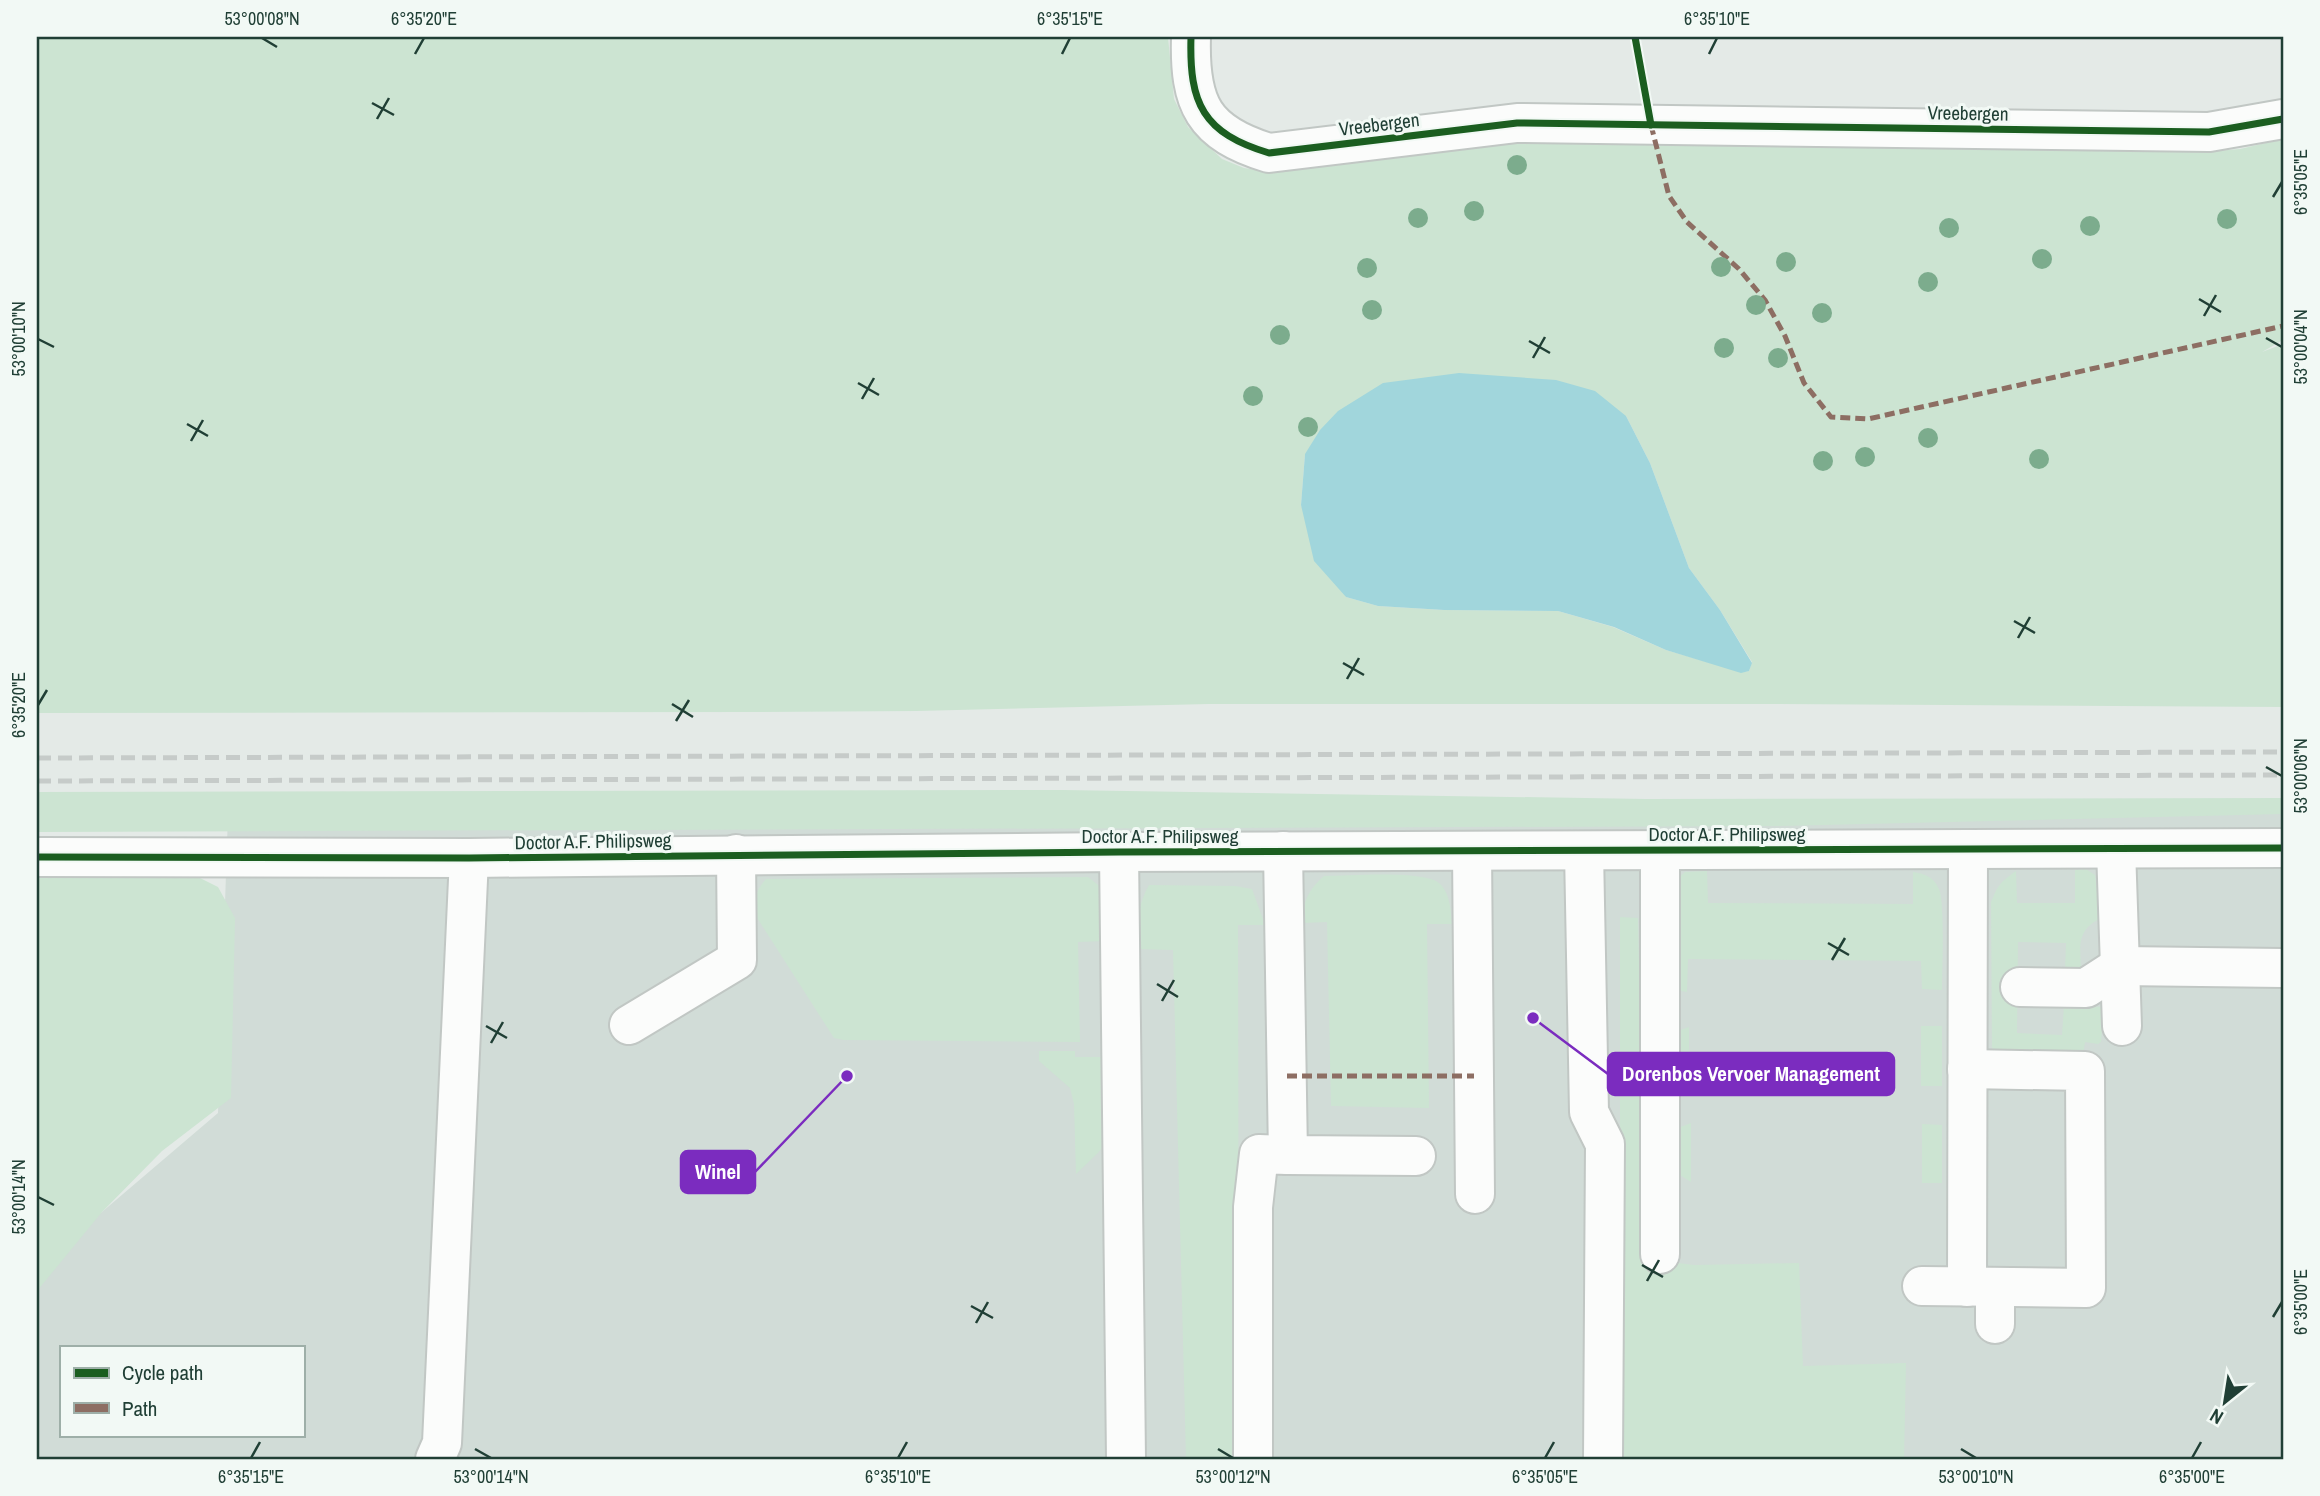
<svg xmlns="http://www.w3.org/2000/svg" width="2320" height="1496" font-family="'Archivo Narrow',sans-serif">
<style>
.built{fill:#d1dcd7;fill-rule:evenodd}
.green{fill:#cce4d2;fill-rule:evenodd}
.water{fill:#a1d6dc}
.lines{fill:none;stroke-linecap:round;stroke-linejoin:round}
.minor-casing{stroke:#c1c7c4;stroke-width:42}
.minor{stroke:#fbfcfb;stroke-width:38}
.rail{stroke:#c6cbc9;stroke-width:5;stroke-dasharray:14 7;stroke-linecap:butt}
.quiet{stroke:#8d6e63;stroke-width:5;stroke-dasharray:10 5;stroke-linecap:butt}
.cycleway-casing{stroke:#f2f9f5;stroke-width:11}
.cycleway{stroke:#1b5e20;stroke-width:7}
.tree{fill:#7cac8d}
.ticks{fill:none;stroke:#203f35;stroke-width:2.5}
.labels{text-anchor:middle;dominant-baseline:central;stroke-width:6;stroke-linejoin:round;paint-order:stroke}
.street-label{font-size:19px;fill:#203f35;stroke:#f2f9f5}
.leader{fill:none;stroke:#7b2cbf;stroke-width:2.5}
.callout-dot{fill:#7b2cbf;stroke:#f2f9f5;stroke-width:2.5}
.callout{fill:#7b2cbf;stroke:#7b2cbf;stroke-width:2.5}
.callout-label{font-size:21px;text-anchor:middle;font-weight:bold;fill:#fff}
.neatline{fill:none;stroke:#203f35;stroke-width:2.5}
.ticks-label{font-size:18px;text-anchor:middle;fill:#203f35}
</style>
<rect width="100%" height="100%" fill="#e4eae7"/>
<!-- built -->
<path class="built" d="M228,814h2055v645h-2246v-167l25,-46 156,-133zM61,1347h242v88h-242z"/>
<!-- green -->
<g class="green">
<path d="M37,37h1131l6,62 14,28 34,32 22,9 27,4 261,-32 672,12 36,-3 43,-10v201l-21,12 21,-8v363l-512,-3h-562l-293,7 -165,1 -714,1zM1626,416l24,47 39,105 31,42 32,52 -3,9 -8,1 -75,-22 -53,-23 -55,-16 -114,-1 -66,-4 -32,-9 -45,-92 4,-51z"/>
<polygon points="1063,790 1646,799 2283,798 2283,814 1780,826 37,832 37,792"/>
<path d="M2086,869l9,6 5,38 -1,6c-24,13 -18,29 -18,54l-16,-2 1,-28 -48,-1 -1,91 45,2 2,-30 40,2 -3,35 -3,2 -13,-2 -2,13 -89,-4 -2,-4 -1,-145c8,-19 9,-19 25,-31l1,32h58v-33z"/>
<path d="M1707,871l1,32 205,1v-32c12,2 21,5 26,17 6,14 3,82 3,101l-20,-1 -1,-28 -233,-2 -1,33 -6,-1 -5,-4 1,-108 8,-7z"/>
<path d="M1324,876c25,0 98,-6 115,7 11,9 12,28 13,41h-25l2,184 -98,-2 -4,-184 -25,1c1,-21 6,-33 22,-47z"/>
<path d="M1088,877l19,15 -3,49 -26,1 2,100 -236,-2 -10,-2 -80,-125c0,-14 2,-23 12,-34z"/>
<polygon points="37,878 200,878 218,887 235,918 231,1098 162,1151 102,1212 37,1291"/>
<path d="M1149,885l86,1 17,3 13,36h-27l1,534h-53l-13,-509 -36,-1c0,-24 0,-43 12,-64z"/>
<polygon points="1620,917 1638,918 1646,1259 1694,1265 1799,1263 1803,1366 1906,1363 1904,1459 1620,1459"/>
<rect x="1921" y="1026" width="21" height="60"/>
<polygon points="1689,1027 1689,1086 1679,1081 1675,1032"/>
<polygon points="1039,1051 1075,1051 1075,1057 1107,1057 1108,1140 1098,1153 1076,1174 1074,1104 1070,1088 1039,1061"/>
<polygon points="1691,1123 1691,1182 1675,1172 1678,1128"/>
<polygon points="1922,1124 1942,1125 1942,1183 1922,1183"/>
</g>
<!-- water -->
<polygon class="water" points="1459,373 1556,380 1595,391 1626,416 1650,463 1689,568 1720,610 1752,663 1749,671 1741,673 1666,650 1614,627 1558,611 1444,610 1378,606 1346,597 1314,561 1301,505 1305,454 1320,430 1338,411 1383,383"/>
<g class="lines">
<defs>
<g id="minor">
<path d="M1191,37c-2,67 12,96 78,116l248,-30 692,9 74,-13"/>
<polyline points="2116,849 2122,1026"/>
<polyline points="1660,850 1660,1254"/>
<polyline points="1283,851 1288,1155 1416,1156"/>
<polyline points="1472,851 1475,1194"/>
<polyline points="1584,851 1589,1112 1605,1144 1603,1459"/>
<polyline points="1119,852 1126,1459"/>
<polyline points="37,857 469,858 1119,852 2283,848"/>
<polyline points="2020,987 2086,988 2120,966 2283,968"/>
<polyline points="629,1025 737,960 736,854"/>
<polyline points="1922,1286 2086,1288 2085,1071 1967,1069"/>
<polyline points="1967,1287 1968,849"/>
<polyline points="1995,1287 1995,1324"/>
<polyline points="435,1459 442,1443 469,858"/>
<polyline points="1253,1459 1253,1207 1259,1154 1288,1155"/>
</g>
</defs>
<!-- minor casing -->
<use href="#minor" class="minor-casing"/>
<!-- minor -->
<use href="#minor" class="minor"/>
<!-- rail -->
<g class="rail">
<polyline points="37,758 2283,752"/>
<polyline points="37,781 2283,775"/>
</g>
<!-- quiet -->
<g class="quiet">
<polyline points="1651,125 1669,196 1687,222 1739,269 1765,300 1785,336 1804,383 1831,417 1868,419 2283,326"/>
<polyline points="1287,1076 1474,1076"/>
</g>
<defs>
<g id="cycleway">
<path d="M1191,37c-2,67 12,96 78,116l248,-30 692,9 74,-13"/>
<polyline points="1635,37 1651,125"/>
<polyline points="37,857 469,858 1119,852 2283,848"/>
</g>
</defs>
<!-- cycleway casing -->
<use href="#cycleway" class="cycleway-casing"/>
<!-- cycleway -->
<use href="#cycleway" class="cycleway"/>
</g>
<!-- trees -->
<g class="tree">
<circle cx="1517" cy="165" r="10"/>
<circle cx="1474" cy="211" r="10"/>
<circle cx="1418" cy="218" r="10"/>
<circle cx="2227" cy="219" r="10"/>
<circle cx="2090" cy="226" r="10"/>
<circle cx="1949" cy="228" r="10"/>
<circle cx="2042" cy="259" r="10"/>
<circle cx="1786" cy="262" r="10"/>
<circle cx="1721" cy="267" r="10"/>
<circle cx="1367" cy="268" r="10"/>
<circle cx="1928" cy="282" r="10"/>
<circle cx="1756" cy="305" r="10"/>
<circle cx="1372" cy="310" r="10"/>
<circle cx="1822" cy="313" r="10"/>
<circle cx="1280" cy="335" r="10"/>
<circle cx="1724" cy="348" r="10"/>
<circle cx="1778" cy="358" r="10"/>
<circle cx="1253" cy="396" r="10"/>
<circle cx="1308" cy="427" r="10"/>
<circle cx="1928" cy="438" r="10"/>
<circle cx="1865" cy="457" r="10"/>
<circle cx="2039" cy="459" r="10"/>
<circle cx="1823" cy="461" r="10"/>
</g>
<!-- ticks -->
<path class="ticks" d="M262,38l15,9M415,54l9,-16M1062,54l8,-16M1709,54l8,-16M372,103l22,12M377,119l12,-21M2273,197l9,-15M2199,299l22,13M2204,316l12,-21M2266,338l16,9M38,339l16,8M1529,341l21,12M1533,358l12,-21M858,383l21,12M862,399l12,-21M187,424l21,12M191,441l12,-21M2014,621l21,12M2018,638l12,-21M1343,663l21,12M1347,679l12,-21M672,704l21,13M38,705l9,-15M676,721l13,-21M2266,767l16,9M1828,943l21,12M1832,960l13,-22M1157,984l21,13M1162,1001l12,-21M486,1026l21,12M491,1043l12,-21M38,1197l16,8M1642,1265l21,12M1647,1281l12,-21M971,1306l22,12M2273,1317l9,-15M976,1323l12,-21M475,1449l16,9M1218,1449l15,9M1961,1449l15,9M251,1458l9,-16M898,1458l9,-16M1545,1458l9,-16M2192,1458l9,-16"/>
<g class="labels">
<!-- street labels -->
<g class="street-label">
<text transform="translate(1968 113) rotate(1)">Vreebergen</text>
<text transform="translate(1379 124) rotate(-7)">Vreebergen</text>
<text x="1727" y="834">Doctor A.F. Philipsweg</text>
<text x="1160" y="836">Doctor A.F. Philipsweg</text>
<text transform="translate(593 841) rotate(-1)">Doctor A.F. Philipsweg</text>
</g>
</g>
<!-- callouts -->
<path class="leader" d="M1533 1018L1608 1074M847 1076L755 1172"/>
<g class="callout-dot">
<circle cx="1533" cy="1018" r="7"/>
<circle cx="847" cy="1076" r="7"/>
</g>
<g class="callout">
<rect x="1608" y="1053" width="286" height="42" rx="7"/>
<rect x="681" y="1151" width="74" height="42" rx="7"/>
</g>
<g class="callout-label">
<text x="1751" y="1081">Dorenbos Vervoer Management</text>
<text x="718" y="1179">Winel</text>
</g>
<!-- border -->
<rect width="2320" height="1496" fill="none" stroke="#f2f9f5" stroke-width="77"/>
<!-- legend -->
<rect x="60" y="1346" width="245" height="91" fill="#f2f9f5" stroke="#9eafa8" stroke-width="2"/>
<rect x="74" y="1368" width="35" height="10" fill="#1b5e20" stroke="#9eafa8" stroke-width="2"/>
<text x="122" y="1380" font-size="21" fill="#203f35">Cycle path</text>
<rect x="74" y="1403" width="35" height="10" fill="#8d6e63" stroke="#9eafa8" stroke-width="2"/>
<text x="122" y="1416" font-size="21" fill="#203f35">Path</text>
<!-- north arrow -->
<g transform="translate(2225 1402) rotate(210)" stroke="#f2f9f5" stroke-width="5" paint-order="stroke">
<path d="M0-5L12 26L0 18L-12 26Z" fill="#203f35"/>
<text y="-10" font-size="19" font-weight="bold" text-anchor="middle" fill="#203f35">N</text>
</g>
<rect x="38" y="38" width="2244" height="1420" class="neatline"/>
<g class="ticks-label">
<text x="262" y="25">53°00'08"N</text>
<text x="424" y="25">6°35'20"E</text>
<text x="1070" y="25">6°35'15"E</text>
<text x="1717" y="25">6°35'10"E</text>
<text transform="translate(2301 182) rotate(-90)" y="6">6°35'05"E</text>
<text transform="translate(19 339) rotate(-90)" y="6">53°00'10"N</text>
<text transform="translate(2301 347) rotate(-90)" y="6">53°00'04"N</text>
<text transform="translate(19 705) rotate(-90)" y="6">6°35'20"E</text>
<text transform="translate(2301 776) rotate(-90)" y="6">53°00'06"N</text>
<text transform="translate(19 1197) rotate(-90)" y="6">53°00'14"N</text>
<text transform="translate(2301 1302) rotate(-90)" y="6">6°35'00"E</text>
<text x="251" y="1483">6°35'15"E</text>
<text x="491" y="1483">53°00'14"N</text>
<text x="898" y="1483">6°35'10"E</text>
<text x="1233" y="1483">53°00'12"N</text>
<text x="1545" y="1483">6°35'05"E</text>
<text x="1976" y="1483">53°00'10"N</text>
<text x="2192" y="1483">6°35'00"E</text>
</g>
</svg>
